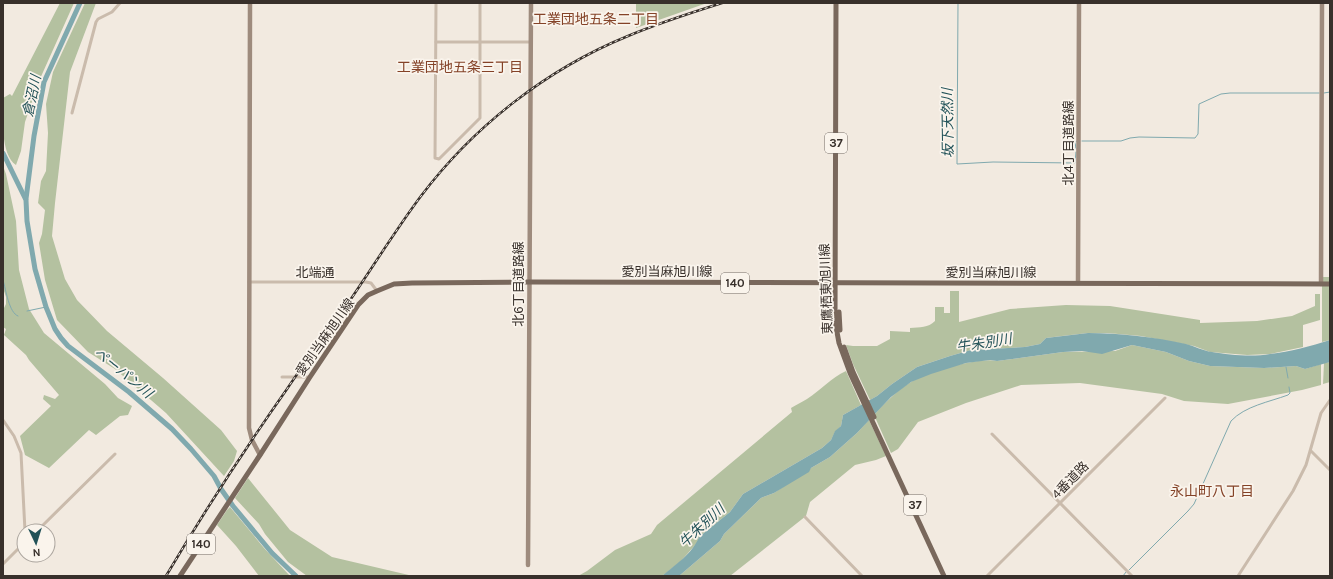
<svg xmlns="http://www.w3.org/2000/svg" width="1333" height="579" font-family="Karla,'Noto Sans JP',sans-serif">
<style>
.green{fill:#b4c1a0}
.water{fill:#80a9ae}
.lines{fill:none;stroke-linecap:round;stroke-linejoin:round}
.stream{stroke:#80a9ae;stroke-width:1}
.river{stroke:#80a9ae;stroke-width:5}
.street{stroke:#cabbac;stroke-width:3}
.secondary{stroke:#9e8b7d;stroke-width:4.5}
.primary{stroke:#79685c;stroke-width:5}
.rail-casing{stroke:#38302b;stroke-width:2.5}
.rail{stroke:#faf4ec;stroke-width:1;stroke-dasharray:3;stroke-linecap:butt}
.labels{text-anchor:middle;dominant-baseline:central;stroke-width:3.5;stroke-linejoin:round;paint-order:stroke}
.shield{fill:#faf4ec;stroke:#726b65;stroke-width:1}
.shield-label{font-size:12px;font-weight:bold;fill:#38302b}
.street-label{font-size:13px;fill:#38302b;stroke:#faf4ec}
.neighbourhood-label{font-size:14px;fill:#844227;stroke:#faf4ec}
.water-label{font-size:14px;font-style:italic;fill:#225258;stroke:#faf4ec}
</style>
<rect width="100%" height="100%" fill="#f2eae0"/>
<!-- green -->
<g class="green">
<path d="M60,3h14l-35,78 -14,41 -4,29 -5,14c-16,-11 -13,-49 -13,-67l7,-4 2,2z"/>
<polygon points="85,3 96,3 70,72 55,203 52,236 65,279 77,300 107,331 163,378 221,430 237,451 234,461 224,476 166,413 115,369 88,352 57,320 45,280 39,243 42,234 45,210 38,203 41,181 46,171 48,133 46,104 53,72"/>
<polygon points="636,3 707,3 636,28"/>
<polygon points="3,166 6,174 16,221 19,270 29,309 44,333 105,384 118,398 132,406 128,415 120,416 96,435 89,430 49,468 25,455 20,436 51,406 43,399 44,395 55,399 59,395 29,360 26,355 4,335 6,329 3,327 3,310 6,304 6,297 3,288"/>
<polygon points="1322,277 1330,277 1330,340 1322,342"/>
<path d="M950,291h9v31l51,-13 56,-4 44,1 90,14v3l57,-2 35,-5 23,-10v-12h5v26l-17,5v22l-33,7 -23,1 -37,-3 -16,-6 -53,-10 -34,-3h-19l-26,3 -16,2 -6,6 -15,3 -54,3 -21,6 -33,11 -25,17 -15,12 -7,4 -17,-36 -7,-19 7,1h24l13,-7v-8l20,1v-4c10,-1 18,0 25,-7v-14h9v6h6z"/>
<path d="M1132,345l34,7 23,9 21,5 54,2 32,-2 9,3 16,-5v21l-19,5 -74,14 -44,-3 -22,-7 -82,-11 -59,2 -55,18 -48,19 -20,27 -7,4 -17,-38c11,-12 22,-24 37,-33 17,-10 66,-25 86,-21l66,-9 52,-1z"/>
<polygon points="1330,362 1330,382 1323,384 1324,363"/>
<path d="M846,371l15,34 -18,10 -2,11 -6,6 -4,8 -9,8 -79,46 -13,18 -31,25 -2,6 -17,19 -18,14h-84l9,-5 28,-21 36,-16 6,-9 135,-113 -1,-4c5,-3 11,-6 16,-9 14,-9 24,-21 39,-28z"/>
<polygon points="869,420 886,456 876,460 855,465 810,502 806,516 730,576 679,576 720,541 724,534 761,498 774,493 811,468 830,457 857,433"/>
<polygon points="248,478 290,530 332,557 413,576 307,576 288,562 265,534 259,524 235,498"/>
<polygon points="230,507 264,548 290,576 259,576 236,546 217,525 227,510"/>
</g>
<!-- water -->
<path class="water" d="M1088,333c33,0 66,4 98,11 9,2 17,7 26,8 17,3 41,5 58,2 20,-2 41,-8 60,-14v22l-25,7 -9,-3 -32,2 -54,-2 -21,-5 -23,-9 -34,-7 -30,9 -20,-3 -19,1 -66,9 -7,-1 -24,3 -35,11 -20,8 -20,15 -34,36 -27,24 -19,11 -2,4 -35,21 -13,5 -37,36 -4,7 -41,35h-17c13,-11 31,-23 37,-39l31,-25 13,-18 79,-46 9,-8 4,-9 6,-5 2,-11 34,-19 15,-12 25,-17 33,-11 21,-6 54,-3 15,-3 6,-6z"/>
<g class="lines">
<!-- stream -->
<g class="stream">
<polyline points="958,3 957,164 993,162 1075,163 1076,152"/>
<polyline points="1324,93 1330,92"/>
<polyline points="1082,141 1121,141 1130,138 1139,137 1195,138 1198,134 1199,104 1221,94 1230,93 1319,93"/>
<polyline points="1076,149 1075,142 1077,141"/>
<path d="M3,280c3,10 6,33 15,36"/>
<polyline points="27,311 46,307"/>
<polyline points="1286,367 1288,378"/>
<path d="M1129,570l59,-59 6,-7 37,-83c14,-15 38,-19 57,-26l2,-2 -1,-6"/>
<polyline points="1123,576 1126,572"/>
</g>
<!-- river -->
<g class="river">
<polyline points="3,153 26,200 27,221 35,269 46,307 55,329 61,338 68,346 129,392 172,429 191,449 214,476 221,489 233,506 272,553 296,576"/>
<polyline points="26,199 34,136 44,82 80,3"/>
</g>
<!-- street -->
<g class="street">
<polyline points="436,3 435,158 439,159 480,118 480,3"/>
<polyline points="436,42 530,42"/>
<polyline points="72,113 96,22 98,19 112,12 120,3"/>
<polyline points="249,282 366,282 371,283 377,291"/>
<polyline points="282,377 310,377"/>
<polyline points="3,420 14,436 21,453 25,531"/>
<polyline points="992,434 1132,576"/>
<polyline points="1311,451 1330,470"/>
<polyline points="805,517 862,576"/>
<polyline points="37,531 115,454"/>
<polyline points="22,543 24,536"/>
<polyline points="3,564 24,543"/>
<polyline points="987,576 1165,398"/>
<polyline points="1238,576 1293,491 1306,465 1321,413 1330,400"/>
</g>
<!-- secondary -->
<g class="secondary">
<polyline points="250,3 249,428 252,440 260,455"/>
<polyline points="1078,283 1079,3"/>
<polyline points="1321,284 1322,3"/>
<polyline points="528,565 531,3"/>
</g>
<!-- primary -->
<g class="primary">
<polyline points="836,3 835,321 839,343 850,373 944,576"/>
<polyline points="839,312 840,330"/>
<polyline points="844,347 853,372 874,417"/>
<polyline points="180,576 260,455 310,377 358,305 368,295 377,291 394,284 412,283 529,282 1330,284"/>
</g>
<defs>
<path id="rail" d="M166,576c38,-64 78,-126 121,-187 15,-23 32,-45 48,-67 30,-42 56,-86 86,-126 53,-70 126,-127 207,-160 31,-13 62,-23 94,-33"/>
</defs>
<!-- rail casing -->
<use href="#rail" class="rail-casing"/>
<!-- rail -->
<use href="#rail" class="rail"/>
</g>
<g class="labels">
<!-- shield labels -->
<g class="shield">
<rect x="825" y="133" width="22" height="20" rx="3"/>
<rect x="721" y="273" width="28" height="20" rx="3"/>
<rect x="904" y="495" width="22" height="20" rx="3"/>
<rect x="187" y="534" width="28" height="20" rx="3"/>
</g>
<g class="shield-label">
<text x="836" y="143">37</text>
<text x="735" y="283">140</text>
<text x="915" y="505">37</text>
<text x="201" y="544">140</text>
</g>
<!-- street labels -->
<g class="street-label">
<text transform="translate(1068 143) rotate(-90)">北4丁目道路線</text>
<text x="667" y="271">愛別当麻旭川線</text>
<text x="315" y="272">北端通</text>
<text x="991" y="272">愛別当麻旭川線</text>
<text transform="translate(518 284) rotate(-90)">北6丁目道路線</text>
<text transform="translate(826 289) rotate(-92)">東鷹栖東旭川線</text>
<text transform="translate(325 337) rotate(-55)">愛別当麻旭川線</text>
<text transform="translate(1070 480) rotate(-45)">4番道路</text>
</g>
<!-- neighbourhood labels -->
<g class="neighbourhood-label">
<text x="596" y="19">工業団地五条二丁目</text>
<text x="460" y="67">工業団地五条三丁目</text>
<text x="1212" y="491">永山町八丁目</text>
</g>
<!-- water labels -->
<g class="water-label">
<text transform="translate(32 96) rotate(-78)">倉沼川</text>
<text transform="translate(948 123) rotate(-91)">坂下天然川</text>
<text transform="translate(984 343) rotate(-9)">牛朱別川</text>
<text transform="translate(123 373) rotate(39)">ペーパン川</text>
<text transform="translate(702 526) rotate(-43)">牛朱別川</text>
</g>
</g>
<!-- border -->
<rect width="1333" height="579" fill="none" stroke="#38302b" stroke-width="8"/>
<!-- north arrow -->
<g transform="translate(36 543) rotate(176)"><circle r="19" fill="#faf4ec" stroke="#aca69f"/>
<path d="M0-3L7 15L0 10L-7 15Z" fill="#225258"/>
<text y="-6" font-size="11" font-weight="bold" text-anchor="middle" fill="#38302b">N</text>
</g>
</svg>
